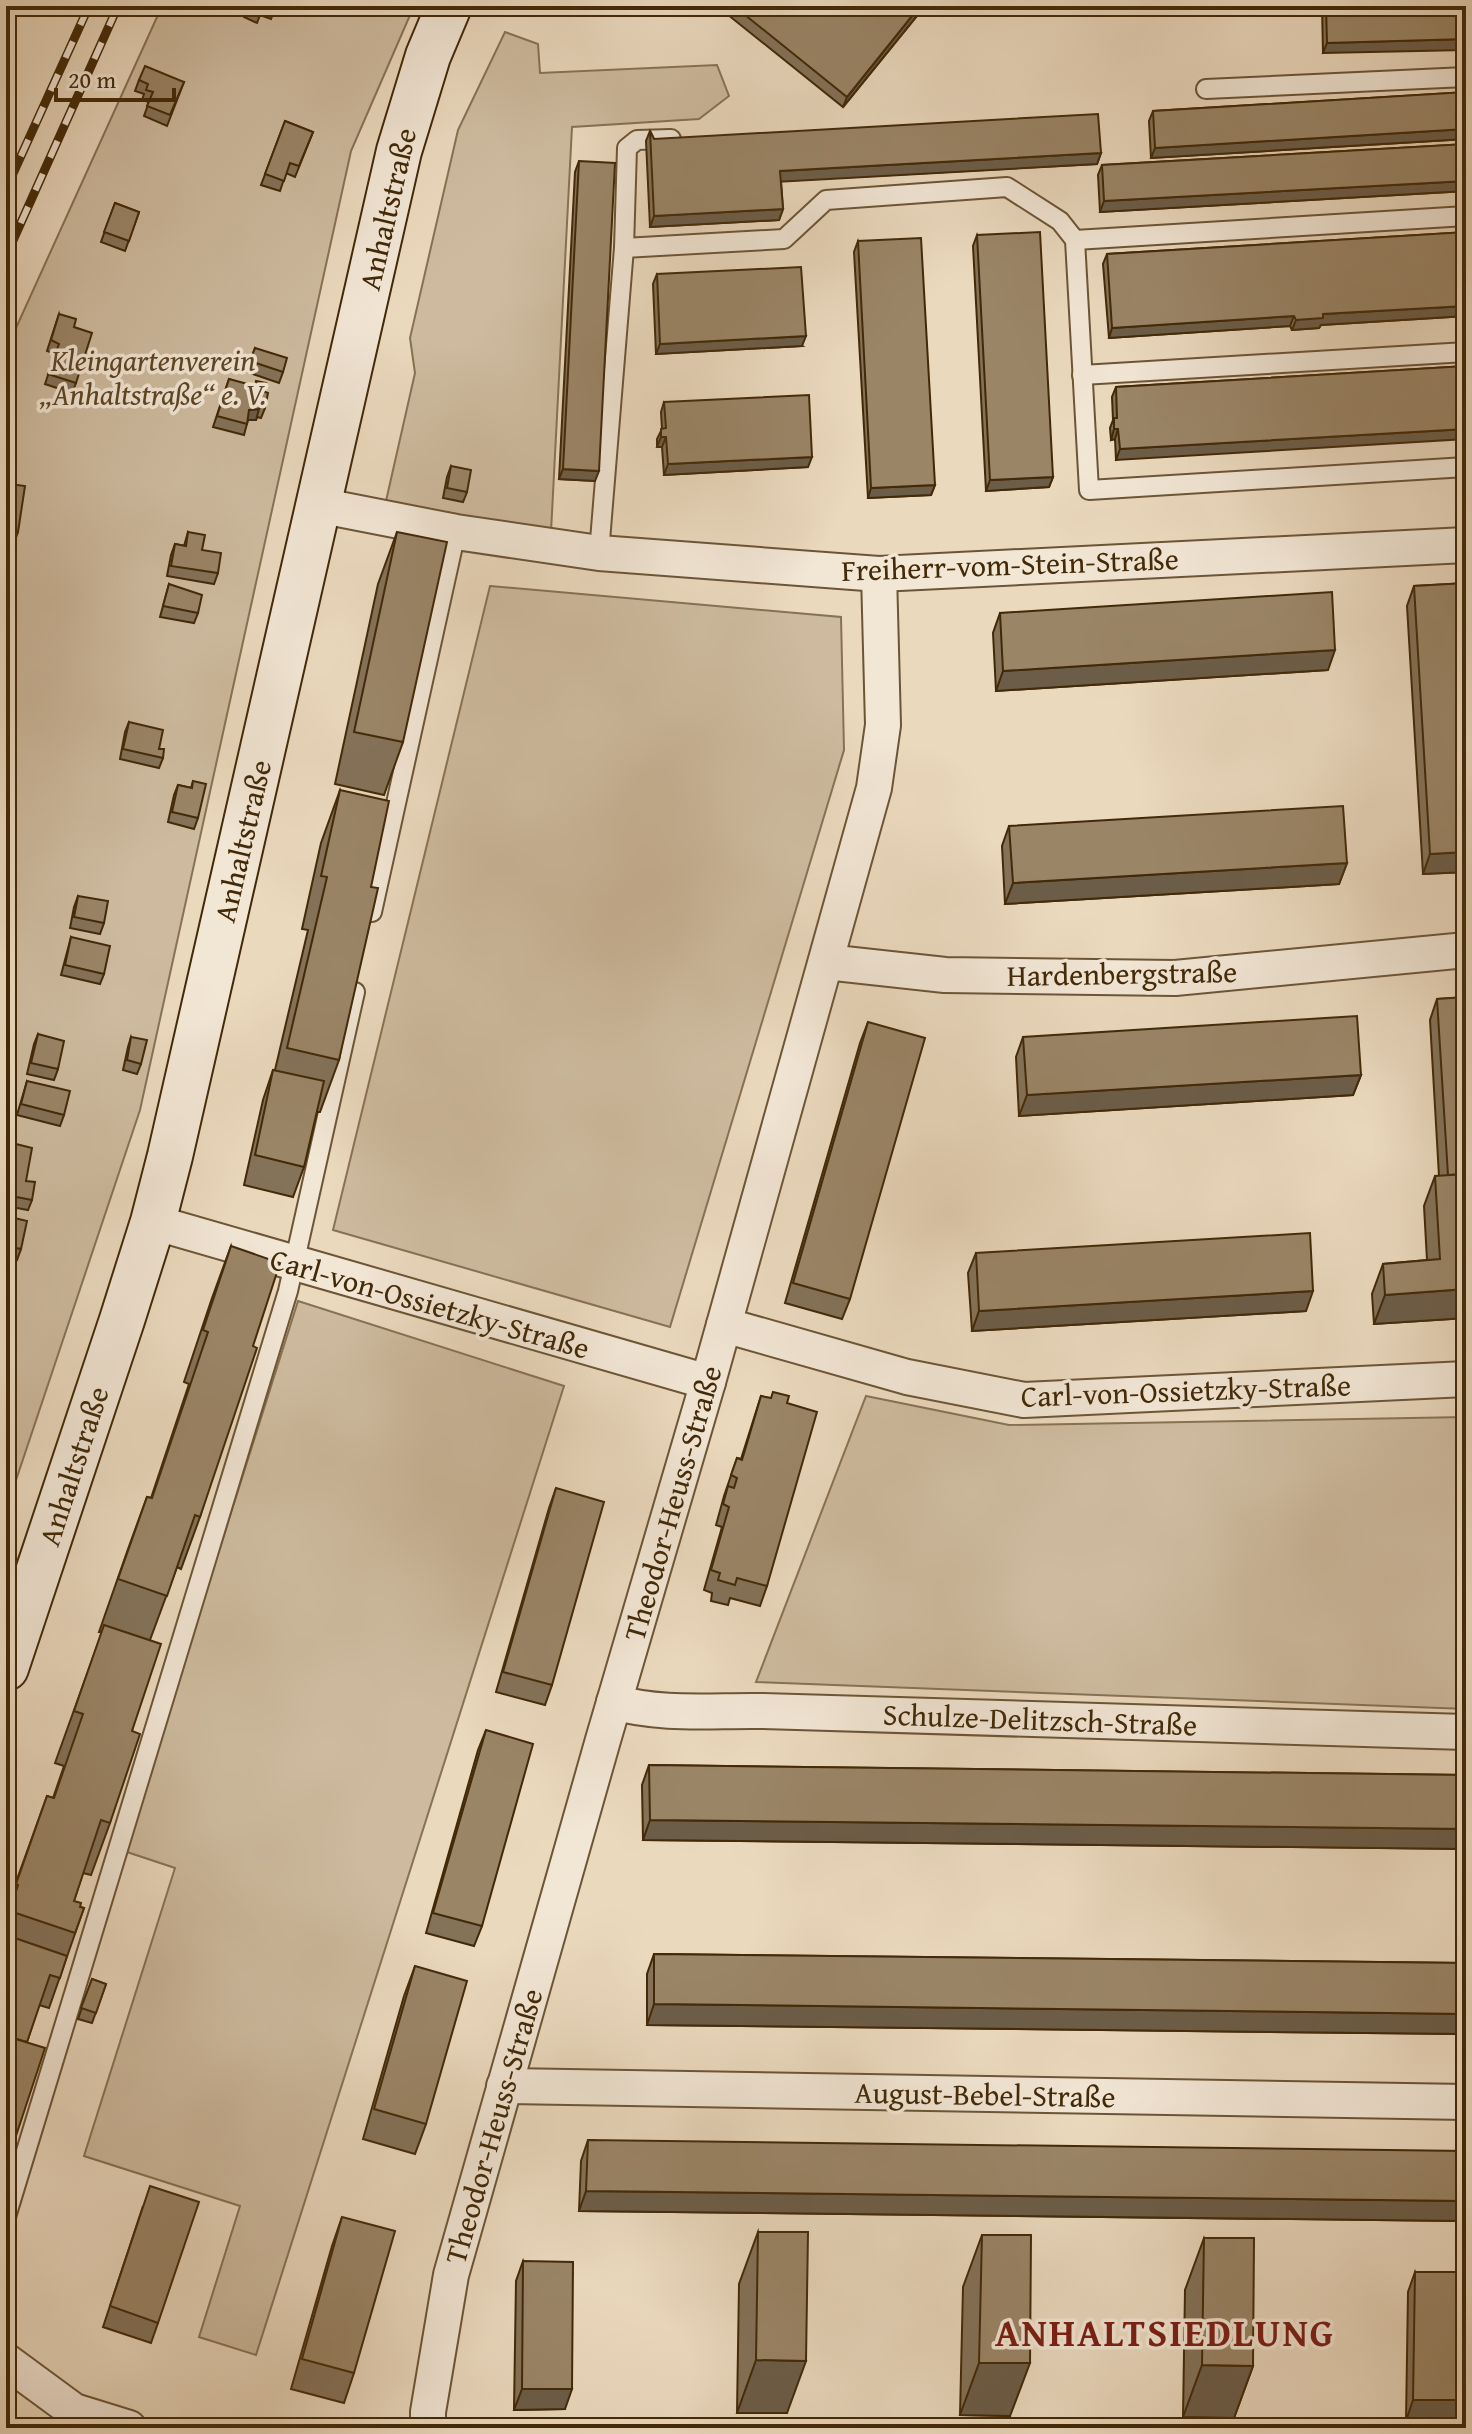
<svg xmlns="http://www.w3.org/2000/svg" width="1472" height="2434" font-family="'Gentium Book Plus',serif">
<style>
.green{fill:#cebb9f;stroke:#887254;stroke-width:2}
.lines{fill:none;stroke-linecap:round;stroke-linejoin:round}
.lane-casing{stroke:#6c5536;stroke-width:22}
.street-casing{stroke:#6c5536;stroke-width:38}
.secondary-casing{stroke:#422908;stroke-width:48}
.lane{stroke:#f2e6d5;stroke-width:18}
.street{stroke:#f2e6d5;stroke-width:34}
.secondary{stroke:#f2e6d5;stroke-width:44}
.rail-casing{stroke:#422908;stroke-width:9}
.rail{stroke:#f2e6d5;stroke-width:6;stroke-dasharray:18;stroke-linecap:butt}
.wall{fill:#847259;stroke:#422908;stroke-width:2}
.shaded-wall{fill:#6c5d48;stroke:#422908;stroke-width:2}
.building{fill:#9a8567;stroke:#422908;stroke-width:2}
.labels{text-anchor:middle;dominant-baseline:central;stroke-width:7;stroke-linejoin:round;paint-order:stroke}
.street-label{font-size:30px;fill:#422908;stroke:#f2e6d5}
.park-label{font-size:30px;font-style:italic;fill:#5e4626;stroke:#f2e6d5}
.district-label{font-size:38px;font-weight:bold;letter-spacing:2px;fill:#7a1f14;stroke:#f2e6d5}
</style>
<rect width="100%" height="100%" fill="#ebd9be"/>
<filter id="stains"><feTurbulence type="fractalNoise" baseFrequency=".0025" numOctaves="4"/><feColorMatrix values="0 0 0 0 .2 0 0 0 0 .09 0 0 0 0 .02 0 0 0 .5 -.17"/></filter>
<radialGradient id="worn" r=".72"><stop offset=".6" stop-color="#630" stop-opacity="0"/><stop offset="1" stop-color="#630" stop-opacity=".3"/></radialGradient>
<!-- green -->
<g class="green">
<polygon points="162,6 414,6 351,151 140,1110 6,1510 6,350"/>
<polygon points="505,32 538,44 540,73 717,65 729,96 699,119 572,127 551,532 386,501 415,373 410,338 458,130"/>
<polygon points="490,586 841,617 844,750 670,1327 333,1230"/>
<polygon points="298,1301 564,1386 256,2355 199,2337 240,2206 84,2156 175,1868 124,1851"/>
<polygon points="866,1396 1009,1425 1466,1417 1466,1709 756,1682"/>
</g>
<g class="lines">
<defs>
<g id="lane">
<polyline points="1206,89 1466,77"/>
<polyline points="1075,240 1466,216"/>
<polyline points="624,248 784,239 826,200 1007,187 1060,221 1075,240 1089,490 1466,467"/>
<polyline points="1082,375 1466,352"/>
<polyline points="599,553 624,248 627,148 637,140 671,139"/>
<polyline points="372,912 456,532"/>
<polyline points="6,2217 288,1291 355,992"/>
</g>
<g id="street">
<polyline points="318,505 456,532 599,553 879,574 1466,545"/>
<polyline points="826,962 945,975 1175,978 1466,950"/>
<polyline points="153,1222 708,1382"/>
<polyline points="724,1325 907,1377 1024,1400 1466,1379"/>
<path d="M614,1702c47,14 100,8 149,9l703,21"/>
<polyline points="504,2086 1466,2102"/>
<polyline points="6,2361 74,2411 129,2428"/>
<polyline points="428,2428 428,2412 451,2275 603,1740 708,1382 874,788 883,725 879,574"/>
</g>
<polyline id="secondary" points="6,1668 122,1320 153,1222 170,1156 399,151 428,56 449,6"/>
</defs>
<!-- lane casing -->
<use href="#lane" class="lane-casing"/>
<!-- street casing -->
<use href="#street" class="street-casing"/>
<!-- secondary casing -->
<use href="#secondary" class="secondary-casing"/>
<!-- lane -->
<use href="#lane" class="lane"/>
<!-- street -->
<use href="#street" class="street"/>
<!-- secondary -->
<use href="#secondary" class="secondary"/>
<defs>
<g id="rail">
<polyline points="6,189 89,6"/>
<polyline points="6,256 118,6"/>
</g>
</defs>
<!-- rail casing -->
<use href="#rail" class="rail-casing"/>
<!-- rail -->
<use href="#rail" class="rail"/>
</g>
<!-- wall -->
<g class="wall">
<polygon points="248,6 276,6 271,19 260,15 257,23 244,17"/>
<polygon points="717,6 925,6 843,107"/>
<polygon points="964,6 974,6 970,11"/>
<polygon points="1322,6 1466,6 1323,53"/>
<polygon points="139,80 184,82 167,126 144,116 149,102 142,100 144,94 135,91"/>
<polygon points="1466,92 1466,139 1151,158 1149,121 1153,111"/>
<polygon points="285,121 313,132 295,177 286,173 280,191 261,185"/>
<polygon points="650,131 654,139 1101,153 1097,164 781,181 783,209 779,220 650,227 646,141"/>
<polygon points="1466,144 1466,191 1100,212 1098,175 1102,165"/>
<polygon points="579,161 595,481 559,479 575,172"/>
<polygon points="115,203 139,212 125,251 101,242"/>
<polygon points="1466,232 1466,316 1321,325 1319,328 1292,330 1290,326 1109,338 1103,264 1107,254"/>
<polygon points="977,235 1053,477 1049,487 986,491 973,246"/>
<polygon points="858,241 935,485 931,495 868,498 854,252"/>
<polygon points="657,274 802,346 656,354 653,284"/>
<polygon points="59,314 76,383 72,393 45,384 55,354 47,351"/>
<polygon points="255,348 283,372 279,383 247,372"/>
<polygon points="1466,366 1116,460 1115,439 1111,440 1110,428 1113,420 1112,397 1116,387"/>
<polygon points="229,379 263,392 265,408 261,418 257,417 256,420 248,420 244,435 213,427"/>
<polygon points="664,402 808,467 664,475 662,447 657,447 657,439 662,429 661,412"/>
<polygon points="451,466 467,492 463,502 443,498 447,477"/>
<polygon points="10,484 18,532 14,543 6,541 6,497"/>
<polygon points="188,532 218,573 214,584 167,576 171,555 175,544 184,546"/>
<polygon points="397,532 403,742 384,795 335,784 378,584"/>
<polygon points="1466,583 1466,872 1423,874 1407,606 1414,586"/>
<polygon points="169,584 198,613 194,623 160,617"/>
<polygon points="1000,613 1328,670 996,691 993,633"/>
<polygon points="129,722 159,749 163,758 159,768 120,759 125,732"/>
<polygon points="193,781 198,818 194,829 168,822 174,795 178,785 191,788"/>
<polygon points="340,790 371,887 339,1060 320,1112 317,1112 304,1167 293,1197 244,1185 263,1100 273,1070 275,1070 308,930 302,929 321,843"/>
<polygon points="1009,826 1347,863 1339,884 1005,904 1002,846"/>
<polygon points="78,896 104,923 100,934 70,928 74,907"/>
<polygon points="71,937 104,974 100,984 61,975"/>
<polygon points="1466,997 1466,1318 1374,1324 1372,1294 1383,1264 1427,1260 1424,1206 1435,1176 1439,1176 1430,1020 1437,999"/>
<polygon points="868,1022 850,1299 842,1319 785,1303 860,1043"/>
<polygon points="38,1034 58,1069 54,1080 27,1074 34,1044"/>
<polygon points="131,1037 141,1064 137,1074 123,1070 128,1047"/>
<polygon points="1023,1037 1361,1075 1353,1095 1019,1116 1016,1057"/>
<polygon points="27,1081 64,1115 60,1126 17,1115"/>
<polygon points="12,1143 26,1181 32,1200 28,1210 6,1206 6,1160"/>
<polygon points="6,1216 21,1249 17,1260 6,1257"/>
<polygon points="231,1246 253,1346 200,1517 181,1569 177,1567 150,1640 132,1731 110,1823 91,1875 83,1873 74,1901 80,1907 84,1908 49,2008 39,2005 27,2042 12,2148 6,2164 6,1910 47,1796 53,1798 64,1766 55,1763 102,1632 99,1632 128,1549 147,1497 151,1498 189,1384 184,1382 212,1298"/>
<polygon points="976,1253 1306,1311 972,1331 968,1273"/>
<polygon points="761,1396 787,1403 767,1586 760,1606 730,1598 728,1605 711,1601 712,1593 704,1590 722,1527 716,1525 724,1496 737,1458 741,1459"/>
<polygon points="556,1488 552,1685 545,1705 496,1692 549,1508"/>
<polygon points="486,1730 482,1926 474,1946 426,1933 478,1750"/>
<polygon points="649,1765 1466,1775 1466,1847 1465,1849 643,1840 642,1785"/>
<polygon points="654,1954 1466,1963 1466,2022 1462,2034 647,2025 647,1974"/>
<polygon points="415,1966 426,2124 415,2154 363,2139 404,1996"/>
<polygon points="92,1979 106,1984 92,2023 78,2019"/>
<polygon points="588,2140 1459,2221 579,2211 581,2161"/>
<polygon points="143,2206 158,2323 151,2343 103,2327"/>
<polygon points="342,2217 354,2373 344,2403 291,2389 332,2246"/>
<polygon points="758,2232 787,2413 737,2413 739,2284"/>
<polygon points="982,2235 1010,2416 960,2415 963,2287"/>
<polygon points="1204,2238 1253,2366 1234,2418 1183,2417 1185,2290"/>
<polygon points="523,2261 565,2409 514,2410 516,2281"/>
<polygon points="1415,2272 1456,2421 1406,2421 1408,2292"/>
</g>
<!-- shaded-wall -->
<g class="shaded-wall">
<polygon points="920,6 925,6 843,107 847,97"/>
<polygon points="1466,39 1466,50 1323,53 1327,43"/>
<polygon points="1466,129 1466,139 1151,158 1155,148"/>
<polygon points="1101,153 1097,164 776,182 780,171"/>
<polygon points="1466,181 1466,191 1100,212 1104,201"/>
<polygon points="783,209 779,220 650,227 654,216"/>
<polygon points="1466,306 1466,316 1321,325 1319,328 1292,330 1296,320 1323,314"/>
<polygon points="1294,316 1290,326 1109,338 1112,328"/>
<polygon points="806,336 802,346 656,354 660,344"/>
<polygon points="259,409 256,420 245,420 249,410"/>
<polygon points="1114,429 1118,429 1115,439 1111,440"/>
<polygon points="1466,429 1466,439 1116,460 1120,449"/>
<polygon points="661,437 666,437 662,447 657,447"/>
<polygon points="812,457 808,467 664,475 668,464"/>
<polygon points="563,469 599,471 595,481 559,479"/>
<polygon points="1053,477 1049,487 986,491 990,480"/>
<polygon points="935,485 931,495 868,498 871,488"/>
<polygon points="1335,650 1328,670 996,691 1003,671"/>
<polygon points="1466,852 1466,872 1423,874 1430,854"/>
<polygon points="1347,863 1339,884 1005,904 1013,883"/>
<polygon points="1361,1075 1353,1095 1019,1116 1027,1095"/>
<polygon points="1466,1289 1466,1318 1374,1324 1385,1295"/>
<polygon points="1313,1291 1306,1311 972,1331 979,1311"/>
<polygon points="650,1820 1466,1829 1466,1847 1465,1849 643,1840"/>
<polygon points="654,2004 1466,2014 1466,2022 1462,2034 647,2025"/>
<polygon points="586,2191 1466,2201 1466,2203 1459,2221 579,2211"/>
<polygon points="756,2360 806,2361 787,2413 737,2413"/>
<polygon points="979,2363 1030,2363 1010,2416 960,2415"/>
<polygon points="1202,2365 1253,2366 1234,2418 1183,2417"/>
<polygon points="522,2389 572,2389 565,2409 514,2410"/>
<polygon points="1413,2400 1464,2400 1456,2421 1406,2421"/>
</g>
<!-- building -->
<g class="building">
<polygon points="248,6 263,6 261,12"/>
<polygon points="734,6 920,6 847,97"/>
<polygon points="1326,6 1466,6 1466,39 1327,43"/>
<polygon points="145,66 184,82 170,115 147,106 153,92 146,90 148,84 139,80"/>
<polygon points="1466,92 1466,129 1155,148 1153,111"/>
<polygon points="1098,114 1101,153 780,171 783,209 654,216 650,131 654,139"/>
<polygon points="285,121 313,132 299,166 290,163 284,181 265,174"/>
<polygon points="1466,144 1466,181 1104,201 1102,165"/>
<polygon points="579,161 615,163 599,471 563,469"/>
<polygon points="115,203 139,212 129,241 104,232"/>
<polygon points="1040,232 1053,477 990,480 977,235"/>
<polygon points="1466,232 1466,306 1323,314 1323,318 1296,320 1294,316 1112,328 1107,254"/>
<polygon points="921,238 935,485 871,488 858,241"/>
<polygon points="801,267 806,336 660,344 657,274"/>
<polygon points="59,314 76,319 74,327 92,333 76,383 48,374 59,344 51,340"/>
<polygon points="255,348 287,358 283,372 250,361"/>
<polygon points="1466,366 1466,429 1120,449 1118,429 1114,429 1114,418 1117,418 1116,387"/>
<polygon points="229,379 255,386 256,381 266,383 262,391 268,393 265,408 260,407 259,409 249,410 247,424 217,416"/>
<polygon points="809,395 812,457 668,464 666,437 661,437 661,429 666,428 664,402"/>
<polygon points="451,466 471,470 467,492 447,488"/>
<polygon points="10,484 25,486 18,532 6,530 6,504"/>
<polygon points="188,532 205,535 202,550 221,553 218,573 171,566 175,544 186,546"/>
<polygon points="397,532 447,542 403,742 354,732"/>
<polygon points="1466,583 1466,852 1430,854 1414,586"/>
<polygon points="169,584 202,595 198,613 163,606"/>
<polygon points="1332,592 1335,650 1003,671 1000,613"/>
<polygon points="129,722 163,730 159,749 164,749 163,758 123,749"/>
<polygon points="193,781 206,784 198,818 172,812 178,785 192,788"/>
<polygon points="340,790 389,801 371,887 378,888 339,1060 287,1048 327,877 321,876"/>
<polygon points="1343,806 1347,863 1013,883 1009,826"/>
<polygon points="78,896 108,901 104,923 74,917"/>
<polygon points="71,937 110,946 104,974 65,965"/>
<polygon points="1466,997 1466,1174 1448,1175 1437,999"/>
<polygon points="1357,1016 1361,1075 1027,1095 1023,1037"/>
<polygon points="868,1022 925,1038 850,1299 793,1283"/>
<polygon points="38,1034 64,1041 58,1069 31,1063"/>
<polygon points="131,1037 147,1040 141,1064 127,1060"/>
<polygon points="273,1070 324,1081 304,1167 255,1155"/>
<polygon points="27,1081 70,1091 64,1115 21,1104"/>
<polygon points="12,1143 32,1148 26,1181 35,1182 32,1200 6,1195 6,1164"/>
<polygon points="1466,1174 1466,1289 1385,1295 1383,1264 1440,1259 1435,1176"/>
<polygon points="6,1216 27,1221 21,1249 6,1246"/>
<polygon points="1310,1233 1313,1291 979,1311 976,1253"/>
<polygon points="231,1246 280,1263 253,1346 257,1348 200,1517 195,1515 167,1596 118,1579 147,1497 152,1498 208,1332 203,1330"/>
<polygon points="773,1392 789,1396 787,1403 817,1412 767,1586 737,1578 735,1585 718,1580 720,1573 711,1570 729,1507 723,1504 728,1486 734,1488 737,1478 731,1475 737,1458 742,1460 761,1396 771,1398"/>
<polygon points="556,1488 604,1502 552,1685 503,1672"/>
<polygon points="104,1625 161,1644 132,1731 140,1734 110,1823 101,1820 74,1901 81,1903 80,1907 84,1908 75,1933 10,1911 18,1885 16,1884 47,1796 54,1798 83,1714 74,1711"/>
<polygon points="486,1730 533,1744 482,1926 433,1913"/>
<polygon points="649,1765 1466,1775 1466,1829 650,1820"/>
<polygon points="6,1935 67,1956 60,1978 50,1975 27,2042 6,2036"/>
<polygon points="654,1954 1466,1963 1466,2014 654,2004"/>
<polygon points="415,1966 467,1981 426,2124 374,2109"/>
<polygon points="92,1979 106,1984 96,2013 81,2008"/>
<polygon points="6,2036 45,2048 12,2148 6,2146"/>
<polygon points="588,2140 1466,2151 1466,2201 586,2191"/>
<polygon points="150,2186 199,2202 158,2323 110,2306"/>
<polygon points="342,2217 395,2231 354,2373 302,2359"/>
<polygon points="758,2232 808,2232 806,2361 756,2360"/>
<polygon points="982,2235 1031,2235 1030,2363 979,2363"/>
<polygon points="1204,2238 1254,2238 1253,2366 1202,2365"/>
<polygon points="523,2261 573,2262 572,2389 522,2389"/>
<polygon points="1415,2272 1465,2272 1464,2400 1413,2400"/>
</g>
<g class="labels">
<!-- street labels -->
<g class="street-label">
<text transform="translate(387 209) rotate(-77)">Anhaltstraße</text>
<text transform="translate(1010 564) rotate(-2)">Freiherr-vom-Stein-Straße</text>
<text transform="translate(242 841) rotate(-77)">Anhaltstraße</text>
<text transform="translate(1122 973) rotate(-1)">Hardenbergstraße</text>
<text transform="translate(430 1303) rotate(16)">Carl-von-Ossietzky-Straße</text>
<text transform="translate(1186 1390) rotate(-2)">Carl-von-Ossietzky-Straße</text>
<text transform="translate(73 1466) rotate(-72)">Anhaltstraße</text>
<text transform="translate(672 1503) rotate(-74)">Theodor-Heuss-Straße</text>
<text transform="translate(1040 1719) rotate(2)">Schulze-Delitzsch-Straße</text>
<text transform="translate(985 2094) rotate(1)">August-Bebel-Straße</text>
<text transform="translate(493 2126) rotate(-74)">Theodor-Heuss-Straße</text>
</g>
<!-- park labels -->
<g class="park-label">
<text x="153" y="360">Kleingartenverein<tspan x="153" dy="34">„Anhaltstraße“ e. V.</tspan></text>
</g>
<!-- district labels -->
<g class="district-label">
<text x="1165" y="2332">ANHALTSIEDLUNG</text>
</g>
</g>
<!-- margin -->
<rect width="1472" height="2434" fill="none" stroke="#ebd9be" stroke-width="32"/>
<rect x="8" y="8" width="1456" height="2418" fill="none" stroke="#422908" stroke-width="4"/>
<rect x="16" y="16" width="1440" height="2402" fill="none" stroke="#422908" stroke-width="2"/>
<!-- scale -->
<path d="M56 88v12h118v-12" fill="none" stroke="#422908" stroke-width="4"/>
<text x="68" y="88" font-size="24" fill="#422908" stroke="#f2e6d5" stroke-width="6" paint-order="stroke">20 m</text>
<rect width="100%" height="100%" filter="url(#stains)"/>
<rect width="100%" height="100%" fill="url(#worn)"/>
</svg>
